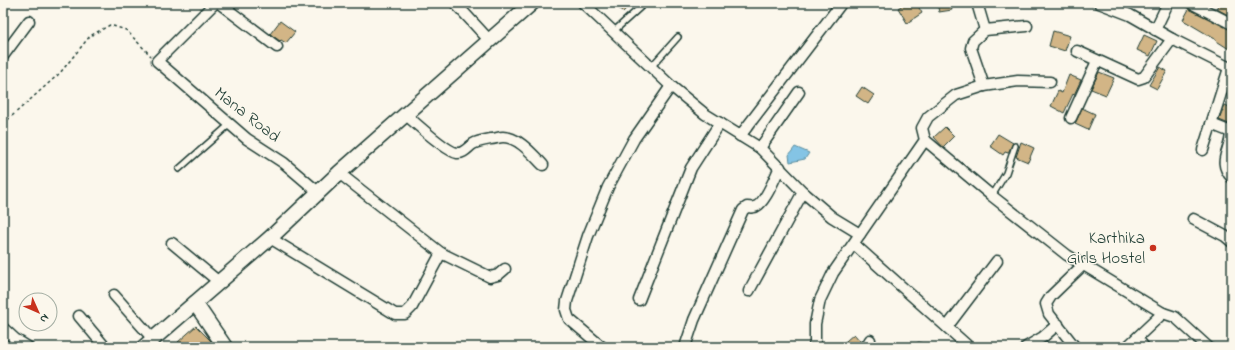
<svg xmlns="http://www.w3.org/2000/svg" width="1235" height="350" font-family="'Indie Flower',sans-serif">
<style>
.water{fill:#84c4e5;stroke:#5c8e9e}
.building{fill:#d2b586;stroke:#1f3d34}
.lines{fill:none;stroke-linecap:round;stroke-linejoin:round}
.lane-casing{stroke:#1f3d34;stroke-width:8}
.street-casing{stroke:#1f3d34;stroke-width:13}
.secondary-casing{stroke:#1f3d34;stroke-width:17}
.path{stroke:#1f3d34;stroke-width:1.5;stroke-dasharray:3 3;stroke-linecap:butt}
.lane{stroke:#fbf7ec;stroke-width:5}
.street{stroke:#fbf7ec;stroke-width:10}
.secondary{stroke:#fbf7ec;stroke-width:14}
.poi-dot{fill:#c8321e;stroke:#fbf7ec;stroke-width:1.5}
.labels{text-anchor:middle;dominant-baseline:central;stroke-width:3;stroke-linejoin:round;paint-order:stroke}
.street-label{font-size:17px;fill:#1f3d34;stroke:#fbf7ec}
.poi-label{font-size:17px;fill:#1f3d34;stroke:#fbf7ec;text-anchor:end}
</style>
<rect width="100%" height="100%" fill="#fbf7ec"/>
<filter id="ink" filterUnits="userSpaceOnUse"><feTurbulence type="fractalNoise" baseFrequency=".025" numOctaves="2"/><feDisplacementMap in="SourceGraphic" scale="8" xChannelSelector="R" yChannelSelector="G"/><feConvolveMatrix kernelMatrix="1 2 1 2 8 2 1 2 1" color-interpolation-filters="sRGB"/></filter>
<g filter="url(#ink)">
<!-- water -->
<polygon class="water" points="795,147 809,153 805,159 790,162 789,155"/>
<!-- building -->
<g class="building">
<polygon points="613,3 631,3 623,12"/>
<polygon points="906,3 910,3 918,6 922,13 907,23 898,8"/>
<polygon points="937,3 950,3 952,10 939,12"/>
<polygon points="1220,3 1227,3 1232,6 1232,12 1230,16 1217,9"/>
<polygon points="1189,9 1232,30 1232,45 1229,49 1215,40 1215,39 1183,20"/>
<polygon points="280,21 295,32 286,43 281,40 280,41 270,34"/>
<polygon points="1053,31 1070,36 1065,51 1049,46"/>
<polygon points="1144,35 1157,41 1150,56 1137,50"/>
<polygon points="1160,67 1167,71 1157,89 1149,85"/>
<polygon points="1099,72 1114,78 1106,95 1091,89"/>
<polygon points="1069,75 1081,80 1074,95 1073,94 1064,113 1051,106 1058,91 1062,93"/>
<polygon points="862,87 874,95 868,104 856,96"/>
<polygon points="1225,105 1232,108 1232,118 1229,124 1219,120"/>
<polygon points="1082,108 1095,114 1088,130 1075,124"/>
<polygon points="945,127 954,136 943,147 934,137"/>
<polygon points="998,134 1013,143 1008,153 1005,152 1003,155 990,146"/>
<polygon points="1021,142 1034,148 1028,162 1016,157"/>
<polygon points="196,326 211,341 215,347 182,347 178,342"/>
<polygon points="854,334 861,342 860,347 839,347"/>
</g>
<g class="lines">
<defs>
<g id="lane">
<polyline points="613,32 645,3"/>
<polyline points="651,67 678,37"/>
<polyline points="179,169 230,124"/>
<polyline points="992,196 1006,173 1015,146"/>
<polyline points="918,347 919,346"/>
</g>
<g id="street">
<polyline points="215,3 157,61 247,139 284,163 318,192"/>
<polyline points="219,3 277,47"/>
<polyline points="455,3 490,41"/>
<polyline points="583,3 671,86 705,114 760,148 803,192 832,217 860,234"/>
<polyline points="977,3 985,30 1027,26"/>
<polyline points="1099,3 1130,15 1172,39"/>
<polyline points="1191,3 1232,24"/>
<polyline points="1155,30 1168,3"/>
<polyline points="1077,51 1138,79 1144,77 1172,39 1232,69"/>
<polyline points="3,56 29,21"/>
<polyline points="984,86 971,48 973,41 985,30"/>
<path d="M405,114c9,8 42,38 52,39 7,1 11,-6 16,-9 5,-3 12,-4 18,-5 4,0 8,-2 12,-2 16,0 30,18 40,28"/>
<polyline points="1071,118 1097,61"/>
<path d="M1211,124l20,8c0,20 -15,28 1,46"/>
<polyline points="740,136 840,5"/>
<polyline points="925,140 992,196 1067,255 1163,313 1175,317 1208,347"/>
<polyline points="760,148 799,92"/>
<polyline points="1203,150 1229,68"/>
<polyline points="339,173 441,253"/>
<polyline points="1193,219 1225,236 1232,242"/>
<polyline points="270,238 395,314 405,314 412,307 441,253 490,277 498,275 505,269"/>
<polyline points="172,243 219,282"/>
<polyline points="854,244 969,347"/>
<polyline points="749,291 803,192"/>
<polyline points="114,295 153,339"/>
<polyline points="639,300 691,168 720,123"/>
<polyline points="79,316 105,347"/>
<polyline points="947,327 997,261"/>
<polyline points="3,328 15,339 28,347"/>
<polyline points="1137,338 1144,347"/>
<polyline points="602,347 569,319 566,310 567,301 588,236 608,187 634,139 671,86"/>
<path d="M685,347l9,-27 49,-110 4,-3c3,0 5,1 7,0 10,-1 21,-30 26,-40"/>
<polyline points="814,347 815,341 815,324 820,300 833,273 925,140 922,128 928,117 956,95 984,86 1018,81 1050,82"/>
<polyline points="866,347 870,340"/>
<polyline points="1026,347 1043,337 1058,324"/>
<polyline points="1075,347 1049,314 1046,304 1051,296 1083,265"/>
<polyline points="1127,347 1163,313"/>
</g>
<g id="secondary">
<polyline points="195,303 225,347"/>
<polyline points="144,347 270,238 339,173 532,3"/>
</g>
</defs>
<!-- lane casing -->
<use href="#lane" class="lane-casing"/>
<!-- street casing -->
<use href="#street" class="street-casing"/>
<!-- secondary casing -->
<use href="#secondary" class="secondary-casing"/>
<!-- path -->
<polyline class="path" points="3,124 60,73 90,36 110,25 126,30 151,56"/>
<!-- lane -->
<use href="#lane" class="lane"/>
<!-- street -->
<use href="#street" class="street"/>
<!-- secondary -->
<use href="#secondary" class="secondary"/>
</g>
</g>
<!-- markers -->
<circle class="poi-dot" cx="1153" cy="248" r="4"/>
<g class="labels">
<!-- street labels -->
<g class="street-label">
<text transform="translate(247 115) rotate(38)">Mana Road</text>
</g>
<!-- poi labels -->
<g class="poi-label">
<text x="1145" y="238">Karthika<tspan x="1145" dy="20">Girls Hostel</tspan></text>
</g>
</g>
<!-- margin -->
<rect width="1235" height="350" fill="none" stroke="#fbf7ec" stroke-width="16"/>
<rect x="8" y="8" width="1219" height="334" fill="none" stroke="#1f3d34" stroke-width="1.5" filter="url(#ink)"/>
<!-- north arrow -->
<g transform="translate(38 312) rotate(135)"><circle r="19" fill="#fbf7ec" stroke="#a3ada2"/>
<path d="M0-3L7 15L0 10L-7 15Z" fill="#c8321e"/>
<text y="-6" font-size="11" font-weight="bold" text-anchor="middle" fill="#1f3d34">N</text>
</g>
</svg>
